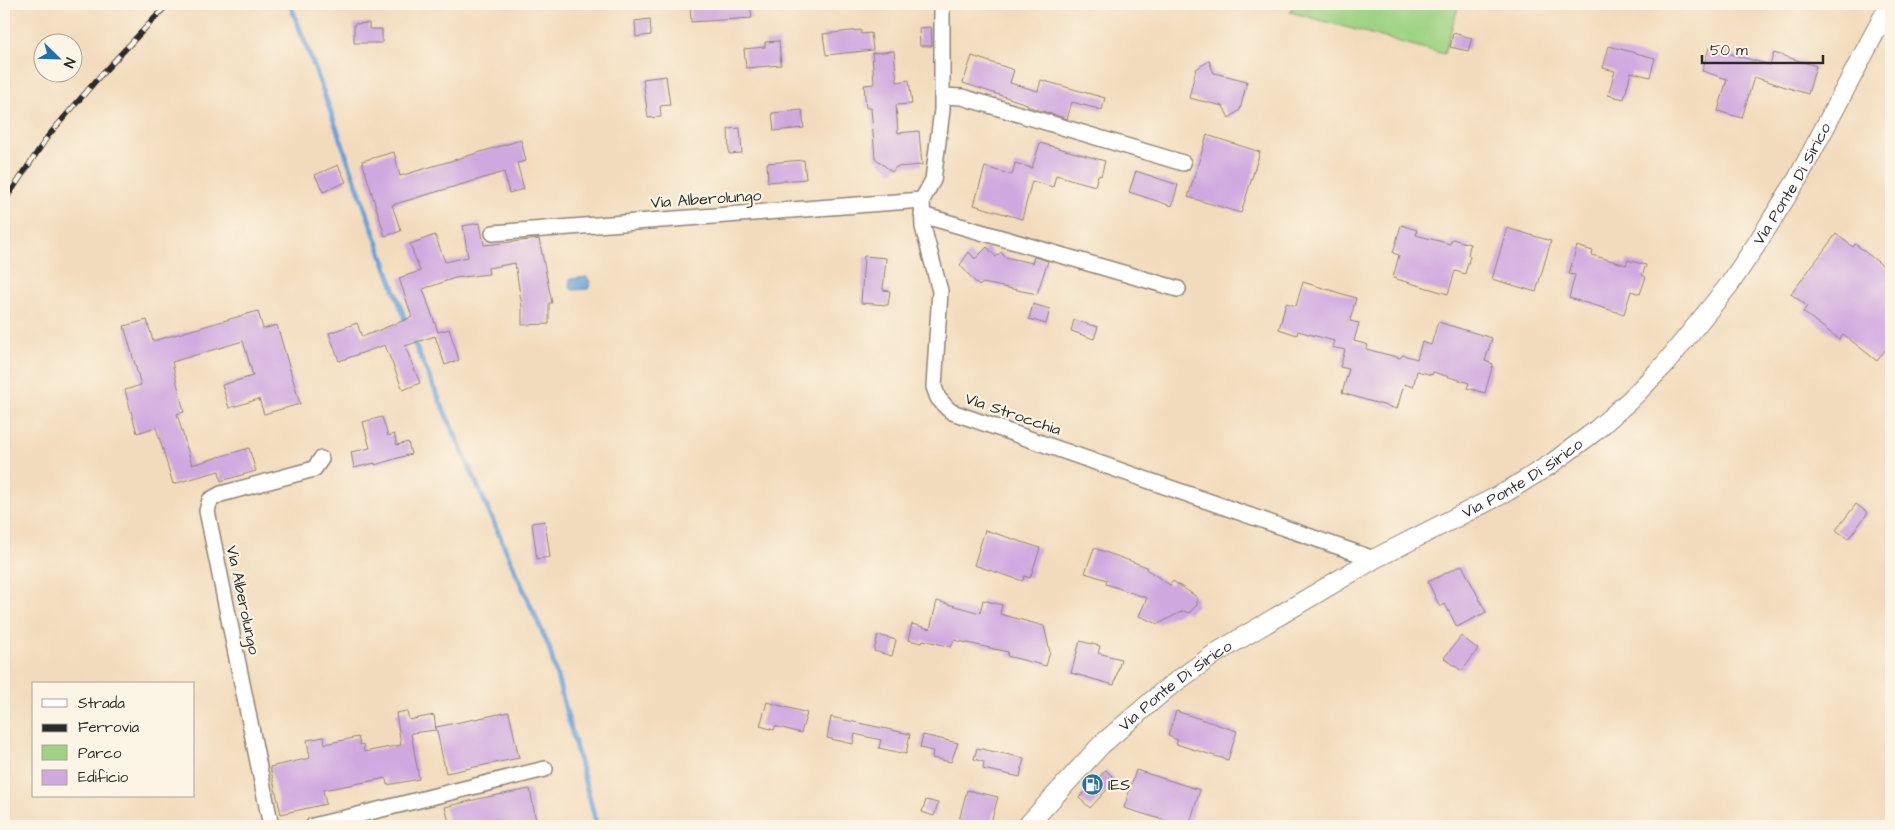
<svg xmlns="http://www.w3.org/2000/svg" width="1895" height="830" font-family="'Architects Daughter',sans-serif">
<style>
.green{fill:#9ed383;stroke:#647f57}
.water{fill:#68a3d9;stroke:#4a6782}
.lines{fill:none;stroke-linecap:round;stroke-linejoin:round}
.stream{stroke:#68a3d9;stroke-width:5}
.building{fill:#cfa8e0}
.minor-casing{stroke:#8e8374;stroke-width:18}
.tertiary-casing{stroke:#8e8374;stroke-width:21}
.minor{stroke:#fff;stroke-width:15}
.tertiary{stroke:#fff;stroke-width:19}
.rail-casing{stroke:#2b2b2b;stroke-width:5.5}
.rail{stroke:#fcf5e5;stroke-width:4;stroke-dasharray:11;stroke-linecap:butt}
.labels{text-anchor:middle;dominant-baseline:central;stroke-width:4.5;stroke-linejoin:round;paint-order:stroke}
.street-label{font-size:16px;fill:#2b2b2b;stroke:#fcf5e5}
.poi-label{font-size:16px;fill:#2b2b2b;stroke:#fcf5e5;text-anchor:start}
</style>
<rect width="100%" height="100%" fill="#fcf5e5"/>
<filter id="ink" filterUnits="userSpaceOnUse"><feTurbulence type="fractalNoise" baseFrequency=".02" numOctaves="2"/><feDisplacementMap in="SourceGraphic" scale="10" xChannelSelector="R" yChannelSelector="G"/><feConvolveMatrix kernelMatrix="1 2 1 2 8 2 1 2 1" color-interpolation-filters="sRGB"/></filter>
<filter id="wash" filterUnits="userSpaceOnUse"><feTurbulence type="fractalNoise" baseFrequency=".0096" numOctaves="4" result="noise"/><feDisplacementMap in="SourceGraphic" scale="20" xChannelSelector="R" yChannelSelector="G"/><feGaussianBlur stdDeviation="1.12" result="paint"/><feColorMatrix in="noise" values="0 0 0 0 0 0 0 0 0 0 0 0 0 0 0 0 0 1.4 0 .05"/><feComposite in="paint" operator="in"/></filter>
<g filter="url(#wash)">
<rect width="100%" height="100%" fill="#f2dbbc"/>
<!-- green -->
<polygon class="green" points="1293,4 1459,4 1444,54 1290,12"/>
<!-- water -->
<polygon class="water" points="587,277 591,283 588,289 573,290 569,287 570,279"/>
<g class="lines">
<!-- stream -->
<g class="stream">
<polyline points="290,4 316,71 407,325"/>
<polyline points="412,338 549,647 597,826"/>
</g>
</g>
<g id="blocks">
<!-- building -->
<g class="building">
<polygon points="690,4 750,4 752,18 691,22"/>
<polygon points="650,19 651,35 636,37 635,21"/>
<polygon points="369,23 369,29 382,29 382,43 354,43 354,24"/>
<polygon points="931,27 932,46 920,46 919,28"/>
<polygon points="861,30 861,34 871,33 873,50 826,55 823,34"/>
<polygon points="1453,33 1472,38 1468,51 1450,47"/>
<polygon points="779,41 781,65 746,68 744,49 765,47 765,42"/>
<polygon points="1609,46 1655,58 1650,77 1631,72 1624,99 1608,95 1615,71 1603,68"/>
<polygon points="1709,48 1770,65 1774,53 1816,66 1808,94 1754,77 1742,118 1718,111 1727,79 1702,71"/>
<polygon points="894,51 897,82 909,80 912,104 896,105 898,133 919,131 922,165 896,167 892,172 875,158 871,108 866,108 864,85 874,84 872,53"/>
<polygon points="972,56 1014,70 1010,83 1038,91 1041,80 1105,98 1102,110 1072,102 1067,119 1027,106 1027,104 963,83"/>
<polygon points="1209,61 1214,73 1247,81 1240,110 1229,118 1223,106 1189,98 1196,69"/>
<polygon points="666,76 670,105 660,106 661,117 648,118 643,79"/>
<polygon points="802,110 804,128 774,131 772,113"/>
<polygon points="740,128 742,153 729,154 728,129"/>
<polygon points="1207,135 1260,152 1241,213 1188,197"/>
<polygon points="521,140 526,161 517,163 524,189 509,193 504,172 392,205 401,231 385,236 362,161 394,152 400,176"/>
<polygon points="1040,143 1105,161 1101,176 1098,175 1095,186 1056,175 1053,187 1032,181 1022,219 974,205 985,167 1012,175 1015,163 1032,168"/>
<polygon points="804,160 806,179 768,182 767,163"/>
<polygon points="338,165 346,182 323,192 315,175"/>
<polygon points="1136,171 1178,185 1172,206 1129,192"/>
<polygon points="480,223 484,245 539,239 552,303 549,303 549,324 522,325 522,307 515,263 488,268 489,274 455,278 423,289 438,332 449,329 459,360 445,365 435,336 405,346 420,383 403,390 385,345 339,361 329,333 357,323 362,337 412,317 399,278 420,271 410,244 435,235 445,262 468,257 463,226"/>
<polygon points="1401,225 1417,230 1416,235 1450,244 1452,239 1470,244 1468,255 1470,256 1465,274 1455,271 1448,294 1393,278 1399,255 1393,253"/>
<polygon points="1507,228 1551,241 1536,292 1492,279"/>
<polygon points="1836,234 1853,247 1855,244 1891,272 1891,342 1877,361 1843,334 1839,339 1803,312 1807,306 1791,294"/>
<polygon points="1577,246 1593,251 1592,255 1626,265 1628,260 1646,265 1642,275 1646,277 1640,294 1631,291 1624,314 1569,298 1575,275 1569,274"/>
<polygon points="987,247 996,257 1001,252 1005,257 1032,263 1034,257 1048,261 1037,294 983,283 979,286 960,265 969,252 975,259"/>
<polygon points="864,256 886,258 883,290 890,291 888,305 861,303"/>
<polygon points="1303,282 1356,298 1350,321 1359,323 1354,341 1368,345 1366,349 1400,358 1403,355 1417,359 1422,342 1431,345 1438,322 1492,338 1485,361 1493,364 1485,393 1467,388 1469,383 1433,372 1432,375 1417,371 1413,387 1404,384 1397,409 1342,393 1349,369 1340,367 1345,350 1332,347 1334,341 1298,331 1297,335 1279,329 1286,303 1296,306"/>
<polygon points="1033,304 1050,309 1046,324 1029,319"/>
<polygon points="258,311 263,329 277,325 300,404 264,414 259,399 229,408 222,385 253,376 243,341 172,362 184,412 177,414 192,465 249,448 256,471 221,481 219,471 173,484 156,427 137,433 125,390 141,385 124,326 147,320 153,341"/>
<polygon points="1074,320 1098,327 1094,339 1071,331"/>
<polygon points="382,417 388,436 394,434 397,445 408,442 411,454 375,465 375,463 354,468 351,452 370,448 363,422"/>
<polygon points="1856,504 1868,513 1848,539 1836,530"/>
<polygon points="545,521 550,557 537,559 532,523"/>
<polygon points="985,530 1040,548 1030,578 1024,576 1023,581 974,565"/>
<polygon points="1094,548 1147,567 1146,569 1170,585 1173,581 1197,597 1197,605 1189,613 1183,611 1158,624 1139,616 1147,598 1106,584 1107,580 1085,573"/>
<polygon points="1462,565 1486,612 1457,627 1445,604 1440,607 1428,582"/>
<polygon points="983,600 1002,605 1000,614 1044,626 1050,652 1046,666 1007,656 1008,652 954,640 951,647 923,640 922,643 908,640 912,624 930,629 937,601 980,613"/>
<polygon points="878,635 896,640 892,656 874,651"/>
<polygon points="1461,636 1478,649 1462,671 1444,658"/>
<polygon points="1080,641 1100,646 1098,653 1121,659 1114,685 1071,673"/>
<polygon points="767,702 807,713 801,733 775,726 774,730 760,726"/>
<polygon points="407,711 409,720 434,715 436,730 411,733 419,779 387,785 386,778 323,790 326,804 281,814 270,767 310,758 307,740 324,737 325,744 358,737 360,745 363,744 364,752 401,745 396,713"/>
<polygon points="1176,711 1237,731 1228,760 1176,744 1178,740 1168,736"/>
<polygon points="509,712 519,758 446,773 436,727"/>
<polygon points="831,717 910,734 906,754 879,748 881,740 855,734 853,744 827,738"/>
<polygon points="923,735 958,743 951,762 932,758 933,751 920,748"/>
<polygon points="977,748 1024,758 1020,777 983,769 984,762 974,759"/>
<polygon points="1106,770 1116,780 1090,808 1079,798"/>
<polygon points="1136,770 1200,790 1189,826 1183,826 1124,808"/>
<polygon points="530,789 537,826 450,826 445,807 482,798"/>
<polygon points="967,790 998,797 990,826 967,826 958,824"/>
<polygon points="926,800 938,803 934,816 922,812"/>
</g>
</g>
</g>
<g filter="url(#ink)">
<use href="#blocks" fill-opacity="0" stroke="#8e8374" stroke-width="1"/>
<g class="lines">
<defs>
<g id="minor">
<polyline points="942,4 942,110 933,180 922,200 923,227 940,291 934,387 938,398 947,408 952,412 1374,559"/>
<polyline points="942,96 962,97 1183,163"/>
<polyline points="922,215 1178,289"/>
<polyline points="493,233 922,200"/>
<polyline points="271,826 207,511 210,500 221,494 314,469 321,459"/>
<polyline points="313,826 545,769"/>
</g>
<g id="tertiary">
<path id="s1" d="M1027,826l74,-81 65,-56 50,-36 158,-94 132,-67 45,-28 43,-32 36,-32 35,-36 64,-79 27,-40 42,-67 92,-174"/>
</g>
</defs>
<!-- minor casing -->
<use href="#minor" class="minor-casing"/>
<!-- tertiary casing -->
<use href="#tertiary" class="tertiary-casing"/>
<!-- minor -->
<use href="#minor" class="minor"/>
<!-- tertiary -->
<use href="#tertiary" class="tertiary"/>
<defs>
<polyline id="rail" points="4,202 48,136 100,76 168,4"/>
</defs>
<!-- rail casing -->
<use href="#rail" class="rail-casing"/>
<!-- rail -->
<use href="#rail" class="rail"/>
</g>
</g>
<!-- icons -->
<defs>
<symbol id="fuel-disc" viewBox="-11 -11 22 22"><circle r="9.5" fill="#1f6fb2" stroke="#fcf5e5"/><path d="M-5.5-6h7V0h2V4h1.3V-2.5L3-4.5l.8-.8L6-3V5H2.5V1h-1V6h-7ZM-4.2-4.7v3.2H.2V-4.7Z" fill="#fff"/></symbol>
</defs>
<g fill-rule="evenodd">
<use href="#fuel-disc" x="1080" y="772" width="25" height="25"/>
</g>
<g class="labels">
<!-- street labels -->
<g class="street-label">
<text stroke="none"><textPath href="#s1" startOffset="1015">Via Ponte Di Sirico</textPath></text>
<text transform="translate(706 199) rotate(-4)">Via Alberolungo</text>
<text transform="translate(1013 414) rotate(19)">Via Strocchia</text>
<text stroke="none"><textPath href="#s1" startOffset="610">Via Ponte Di Sirico</textPath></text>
<text transform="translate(243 600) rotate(78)">Via Alberolungo</text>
<text stroke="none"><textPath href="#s1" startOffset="205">Via Ponte Di Sirico</textPath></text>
</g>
<!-- poi labels -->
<g class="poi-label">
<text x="1108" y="785">IES</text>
</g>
</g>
<!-- margin -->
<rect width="1895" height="830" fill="none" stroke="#fcf5e5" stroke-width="20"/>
<!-- legend -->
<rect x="32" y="682" width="162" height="115" fill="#fcf5e5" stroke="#a8a49b"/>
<rect x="42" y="699" width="25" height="8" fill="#ffffff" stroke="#a8a49b"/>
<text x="78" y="708" font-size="15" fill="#2b2b2b">Strada</text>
<rect x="42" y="724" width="25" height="8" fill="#2b2b2b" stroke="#a8a49b"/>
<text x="78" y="732" font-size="15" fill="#2b2b2b">Ferrovia</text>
<rect x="42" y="745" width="25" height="15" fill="#9ed383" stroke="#a8a49b"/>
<text x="78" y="758" font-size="15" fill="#2b2b2b">Parco</text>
<rect x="42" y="770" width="25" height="15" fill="#cfa8e0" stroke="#a8a49b"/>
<text x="78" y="782" font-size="15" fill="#2b2b2b">Edificio</text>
<!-- north arrow -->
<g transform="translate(58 58) rotate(113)"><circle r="24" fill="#fcf5e5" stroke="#a8a49b"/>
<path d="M0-4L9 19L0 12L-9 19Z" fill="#1f6fb2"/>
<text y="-8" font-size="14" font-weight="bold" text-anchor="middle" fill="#2b2b2b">N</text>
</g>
<!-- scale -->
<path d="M1702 55v8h121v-8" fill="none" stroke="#2b2b2b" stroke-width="2.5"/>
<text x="1710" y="55" font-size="15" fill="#2b2b2b" stroke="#fcf5e5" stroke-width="4" paint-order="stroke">50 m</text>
</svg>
